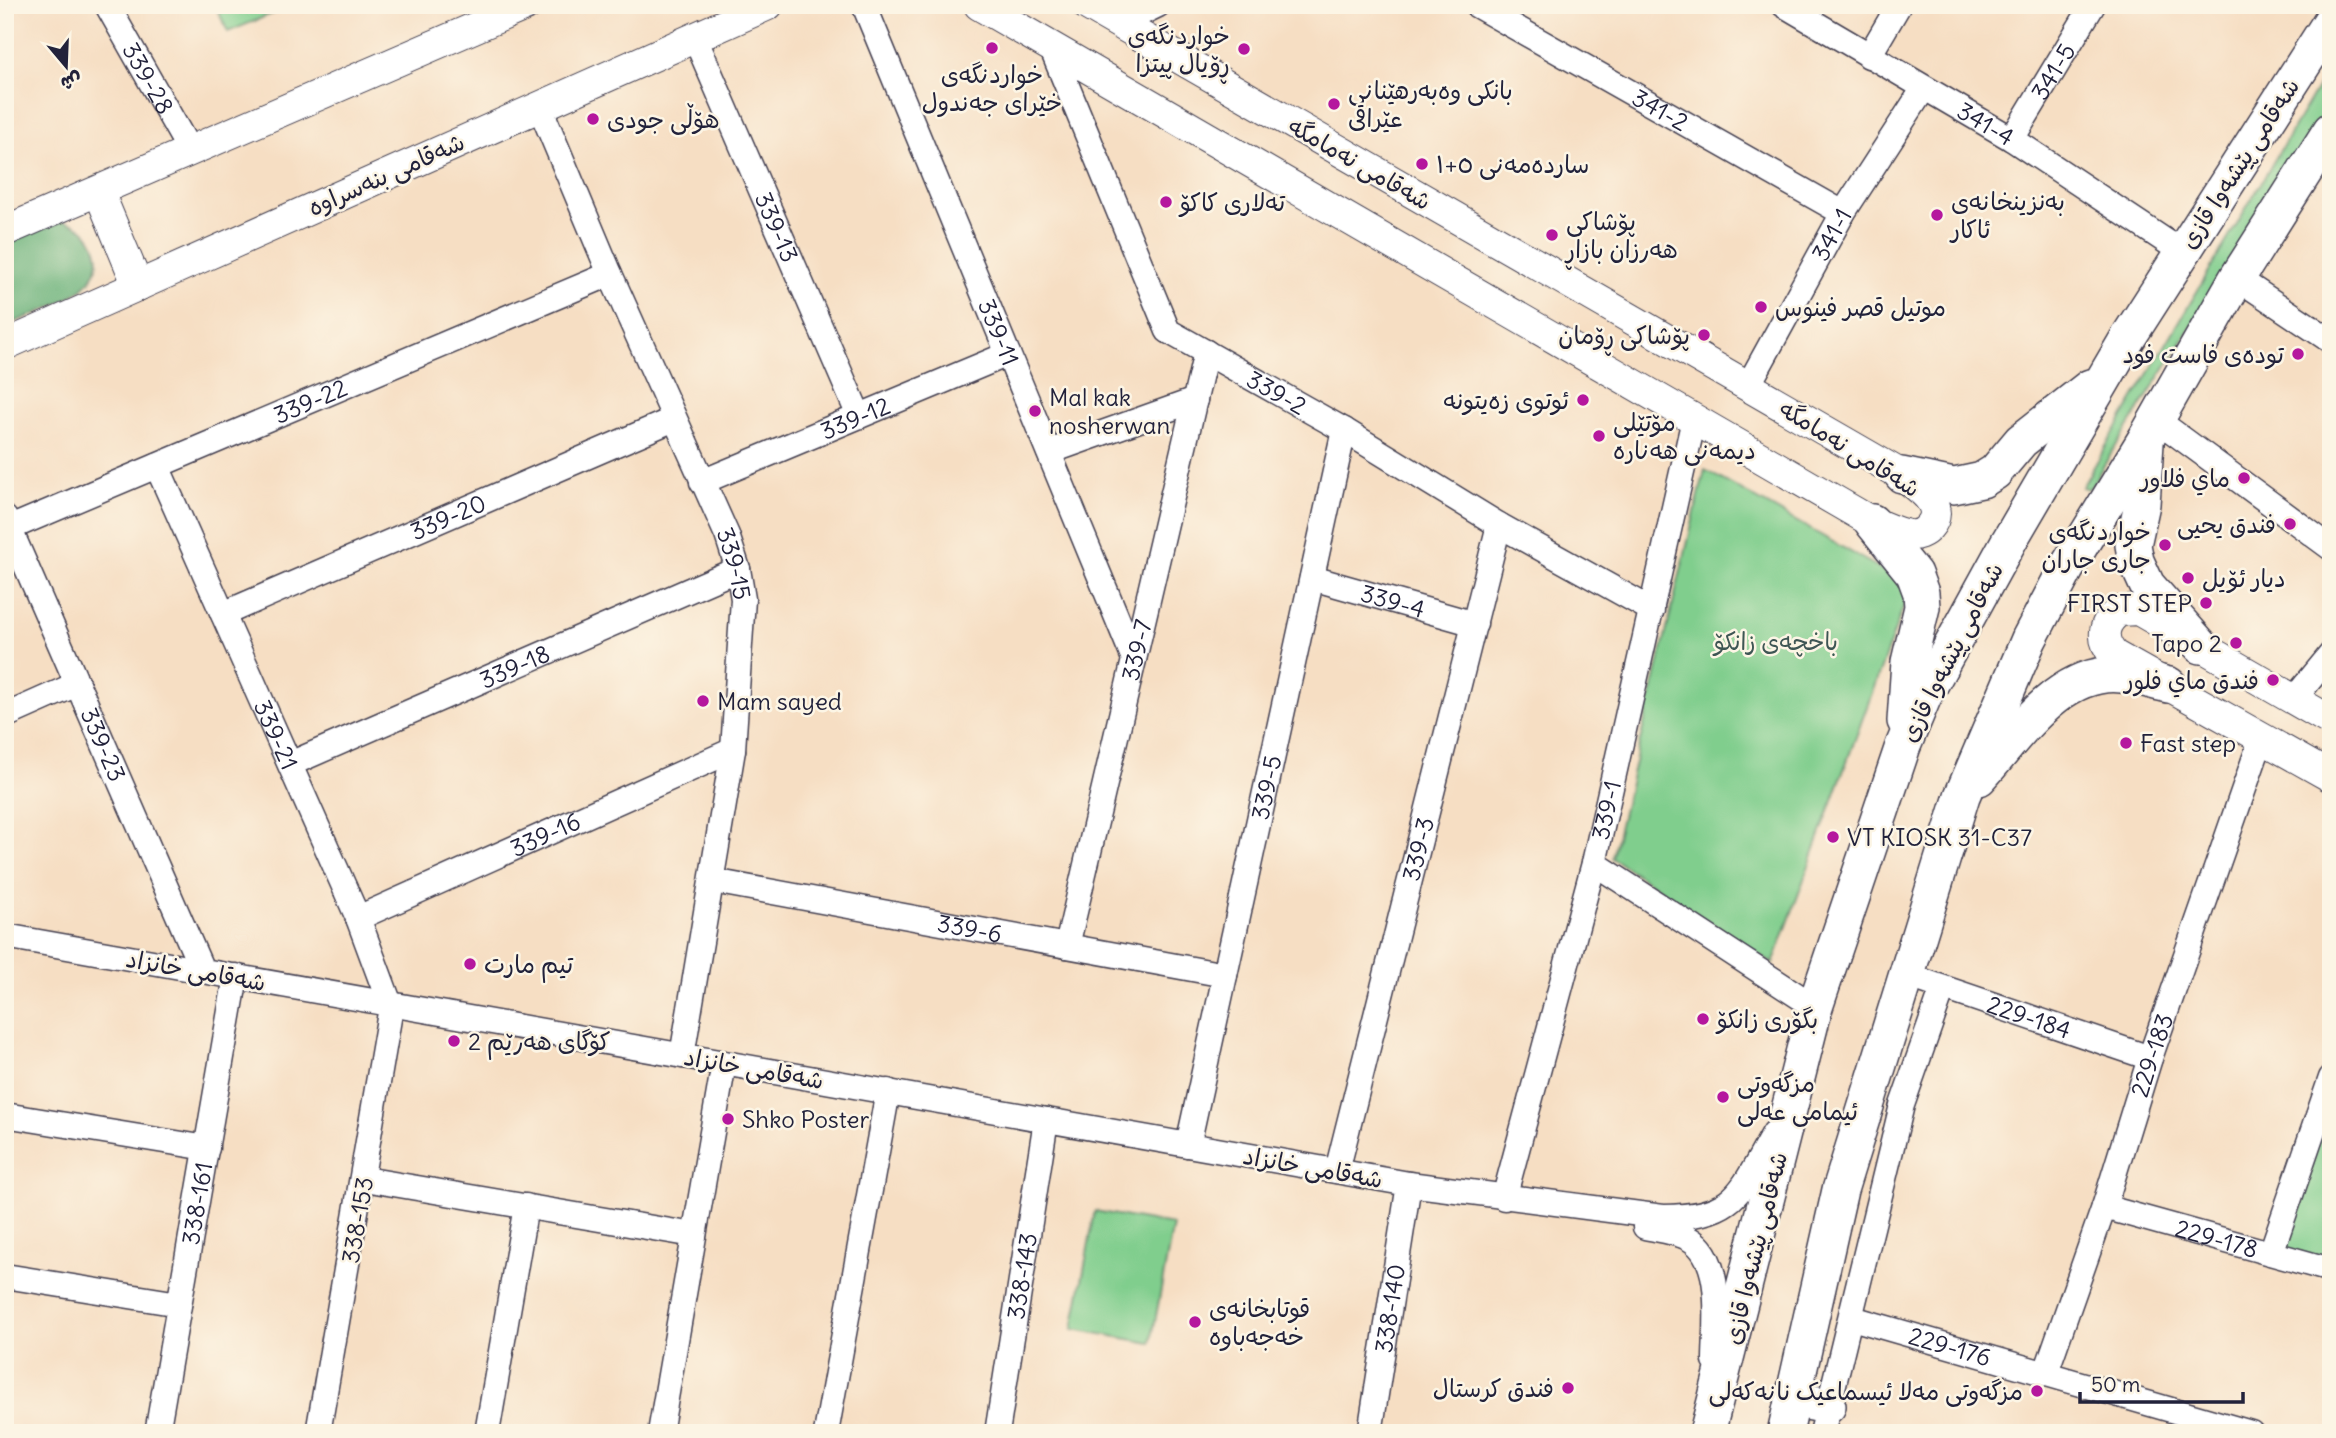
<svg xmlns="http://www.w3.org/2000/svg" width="2336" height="1438" font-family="Delius,'Playpen Sans Arabic',sans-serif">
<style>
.green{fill:#80ce8d;stroke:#517864;stroke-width:2}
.forest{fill:#68b178;stroke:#456a5a;stroke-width:2}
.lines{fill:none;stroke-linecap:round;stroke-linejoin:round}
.minor-casing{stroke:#423e4f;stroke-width:27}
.major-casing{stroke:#423e4f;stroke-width:32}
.highway-casing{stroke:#423e4f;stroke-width:38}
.minor{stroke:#fff;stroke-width:24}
.major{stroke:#fff;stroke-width:30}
.highway{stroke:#fff;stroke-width:35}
.poi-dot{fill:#b5179e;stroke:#fcf5e5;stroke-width:2.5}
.labels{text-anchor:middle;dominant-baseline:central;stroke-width:5;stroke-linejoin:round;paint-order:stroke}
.poi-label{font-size:24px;fill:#22223b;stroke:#fcf5e5;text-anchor:start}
.street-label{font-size:24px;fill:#22223b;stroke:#fcf5e5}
.park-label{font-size:24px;fill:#3e5654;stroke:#fcf5e5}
</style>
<rect width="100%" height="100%" fill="#fcf5e5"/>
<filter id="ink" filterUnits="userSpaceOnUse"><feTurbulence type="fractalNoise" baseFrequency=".0143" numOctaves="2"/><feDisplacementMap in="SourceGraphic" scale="14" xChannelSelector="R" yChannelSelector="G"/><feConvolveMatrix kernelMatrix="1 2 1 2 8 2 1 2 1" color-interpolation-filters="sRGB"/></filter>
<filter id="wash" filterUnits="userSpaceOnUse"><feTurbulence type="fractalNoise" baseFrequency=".00686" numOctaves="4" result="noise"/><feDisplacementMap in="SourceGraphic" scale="28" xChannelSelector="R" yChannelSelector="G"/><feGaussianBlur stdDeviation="1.57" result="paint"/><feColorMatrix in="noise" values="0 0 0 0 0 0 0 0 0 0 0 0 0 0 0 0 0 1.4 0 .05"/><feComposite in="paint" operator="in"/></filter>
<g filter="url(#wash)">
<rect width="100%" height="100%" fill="#f6dec3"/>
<!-- green -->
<g class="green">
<polygon points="215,5 293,5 228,32"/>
<polygon points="2331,64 2331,104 2089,489 2082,487"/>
<polygon points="1705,470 1911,586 1773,964 1612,858"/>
<polygon points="2331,1078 2331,1270 2271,1253"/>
<polygon points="1095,1211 1173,1225 1151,1343 1073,1329"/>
</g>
<!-- forest -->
<path class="forest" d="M55,220c18,2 31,7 39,24 22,48 -58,68 -89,82v-86z"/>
</g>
<g filter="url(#ink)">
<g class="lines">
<defs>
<g id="minor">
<path id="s1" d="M107,5l83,146"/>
<path id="s2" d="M864,5l270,654"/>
<path id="s3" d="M1476,5l367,208"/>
<path id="s4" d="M1784,5l228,134 170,113"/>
<polyline points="1119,24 1158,5"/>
<path id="s5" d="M695,38l164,378"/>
<path id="s6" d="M1051,47l117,284 176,99 155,95 153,85"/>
<polyline points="1869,56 1899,5"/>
<path id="s7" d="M539,105l71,169 117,261 11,34 5,30 -10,151 -51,306"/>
<path id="s8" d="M2012,139l81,-134"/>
<polyline points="2237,278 2331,341"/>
<path id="s9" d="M1748,386l95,-173 81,-125"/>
<polyline points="2157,420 2331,548"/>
<polyline points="1049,452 1195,400"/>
<path id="s10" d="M157,466l201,452 33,89 -73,426"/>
<path id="s11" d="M702,482l306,-128"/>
<path id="s12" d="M5,518l197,452"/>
<path id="s13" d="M10,528l600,-254"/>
<path id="s14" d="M1312,578l163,46"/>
<path id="s15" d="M223,614l451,-195"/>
<polyline points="2294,699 2331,654"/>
<polyline points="5,716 77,684"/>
<path id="s16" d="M290,764l448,-195"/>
<polyline points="1594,863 1815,1007"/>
<path id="s17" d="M713,881l512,94"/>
<path id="s18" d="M358,918l375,-168"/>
<path d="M5,936l1404,248 254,33c75,-1 76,-24 111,-84"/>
<path id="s19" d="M1067,946l139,-594"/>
<path id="s20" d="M1906,975l244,83"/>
<polyline points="5,1115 207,1148"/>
<path id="s21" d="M1188,1145l156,-715"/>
<path id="s22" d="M1337,1171l162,-646"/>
<polyline points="364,1179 694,1235"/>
<path id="s23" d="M1504,1198l90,-335 100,-444"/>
<path id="s24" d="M2104,1207l227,63"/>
<path d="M1645,1227c14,3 29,4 43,11 38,20 27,88 27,123"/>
<polyline points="2271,1253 2331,1078"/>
<polyline points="5,1276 179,1304"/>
<path id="s25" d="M1852,1318l399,115"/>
<path id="s26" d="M2046,1372l58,-165 46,-149 112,-321"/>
<path id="s27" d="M157,1433l79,-457"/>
<polyline points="487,1433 526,1206"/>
<polyline points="660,1433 724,1063"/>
<polyline points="826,1433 888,1091"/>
<path id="s28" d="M997,1433l49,-313"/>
<path id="s29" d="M1370,1433l39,-249"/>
<polyline points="1822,1433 1902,1105 1943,988"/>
</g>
<g id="major">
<path d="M979,5l893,517c11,4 24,11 37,13 7,1 15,-2 20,-8 19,-22 -12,-40 -27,-52l-815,-470"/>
<polyline points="99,192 138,286"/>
<polyline points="5,231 527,5"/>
<polyline points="5,345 768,5"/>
<path d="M2331,721l-193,-111 -18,1c-18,11 -20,29 -6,44l217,122"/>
</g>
<g id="highway">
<polyline points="2146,443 2142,504 2133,545 2136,561 2147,585 2201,646"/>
<polyline points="1902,475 1954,486 1982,480 1995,472 2021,441 2090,387"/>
<polyline points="1872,522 1914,574 1921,593 1922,607 1909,662 1905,721"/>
<path d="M1979,778c38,-41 80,-110 143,-103 15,1 32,7 47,10"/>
<polyline points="1792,1399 1828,1406"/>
<polyline points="1707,1433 1815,1007 1903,746 1924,696 2009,541 2129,336 2331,21"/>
<polyline points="1785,1433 1840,1190 1962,796 2029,639 2066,569 2146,438 2237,278 2331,130"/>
</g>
</defs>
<!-- minor casing -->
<use href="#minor" class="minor-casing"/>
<!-- major casing -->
<use href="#major" class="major-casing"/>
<!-- highway casing -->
<use href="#highway" class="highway-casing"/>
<!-- minor -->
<use href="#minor" class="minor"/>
<!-- major -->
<use href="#major" class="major"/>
<!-- highway -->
<use href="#highway" class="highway"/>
</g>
</g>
<!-- markers -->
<g class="poi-dot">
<circle cx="992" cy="48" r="7"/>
<circle cx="1244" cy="49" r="7"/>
<circle cx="1334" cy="104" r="7"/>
<circle cx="593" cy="119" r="7"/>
<circle cx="1422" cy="164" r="7"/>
<circle cx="1166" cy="202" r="7"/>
<circle cx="1937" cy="215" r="7"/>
<circle cx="1552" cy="235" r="7"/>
<circle cx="1761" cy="307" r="7"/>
<circle cx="1704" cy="335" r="7"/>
<circle cx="2298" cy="354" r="7"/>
<circle cx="1583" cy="400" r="7"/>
<circle cx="1035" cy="411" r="7"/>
<circle cx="1599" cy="436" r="7"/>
<circle cx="2244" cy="478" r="7"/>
<circle cx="2290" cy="524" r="7"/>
<circle cx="2165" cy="545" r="7"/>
<circle cx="2188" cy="578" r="7"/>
<circle cx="2206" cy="603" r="7"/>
<circle cx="2236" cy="643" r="7"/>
<circle cx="2273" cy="680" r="7"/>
<circle cx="703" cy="701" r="7"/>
<circle cx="2126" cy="743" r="7"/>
<circle cx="1833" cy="837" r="7"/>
<circle cx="470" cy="964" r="7"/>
<circle cx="1703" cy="1019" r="7"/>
<circle cx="454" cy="1041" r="7"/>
<circle cx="1723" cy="1097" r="7"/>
<circle cx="728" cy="1119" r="7"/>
<circle cx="1195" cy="1322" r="7"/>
<circle cx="1568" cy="1388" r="7"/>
<circle cx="2037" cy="1391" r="7"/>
</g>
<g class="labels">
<!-- poi labels -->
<g class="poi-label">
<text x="1230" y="35" text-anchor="end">خواردنگەی<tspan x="1230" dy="28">ڕۆیال پیتزا</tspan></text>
<text x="992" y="74" text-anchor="middle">خواردنگەی<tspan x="992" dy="28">خێرای جەندول</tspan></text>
<text x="1348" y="90">بانکی وەبەرهێنانی<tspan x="1348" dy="28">عێراقی</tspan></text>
<text x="607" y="119">هۆڵی جودی</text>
<text x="1436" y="164">ساردەمەنی ٥+١</text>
<text x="1951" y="201">بەنزینخانەی<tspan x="1951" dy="28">ئاکار</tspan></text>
<text x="1180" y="202">تەلاری کاکۆ</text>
<text x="1566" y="221">پۆشاکی<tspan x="1566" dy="28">هەرزان بازاڕ</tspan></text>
<text x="1775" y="307">موتيل قصر فينوس</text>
<text x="1690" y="335" text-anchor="end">پۆشاکی ڕۆمان</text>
<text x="2284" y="354" text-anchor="end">توده‌ی فاست فود</text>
<text x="1049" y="397">Mal kak<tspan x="1049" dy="28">nosherwan</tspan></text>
<text x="1569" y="400" text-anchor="end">ئوتوی زەیتونە</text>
<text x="1613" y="422">مۆتێلی<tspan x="1613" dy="28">دیمەنی هەنارە</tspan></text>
<text x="2230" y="478" text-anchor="end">ماي فلاور</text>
<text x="2276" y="524" text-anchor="end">فندق يحيى</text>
<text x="2151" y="531" text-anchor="end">خواردنگەی<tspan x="2151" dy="28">جاری جاران</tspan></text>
<text x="2202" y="578">دیار ئۆیل</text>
<text x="2192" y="603" text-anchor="end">FIRST STEP</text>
<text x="2222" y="643" text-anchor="end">Tapo 2</text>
<text x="2259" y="680" text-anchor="end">فندق ماي فلور</text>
<text x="717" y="701">Mam sayed</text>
<text x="2140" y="743">Fast step</text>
<text x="1847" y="837">VT KIOSK 31-C37</text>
<text x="484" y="964">تيم مارت</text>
<text x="1717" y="1019">بگۆری زانكۆ</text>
<text x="468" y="1041">کۆگای هەرێم 2</text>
<text x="1737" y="1083">مزگەوتی<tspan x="1737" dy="28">ئیمامی عەلی</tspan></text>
<text x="742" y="1119">Shko Poster</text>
<text x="1209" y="1308">قوتابخانەی<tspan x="1209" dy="28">خەجەباوە</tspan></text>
<text x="1554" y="1388" text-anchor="end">فندق کرستال</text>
<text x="2023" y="1391" text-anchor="end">مزگەوتی مەلا ئیسماعیک نانەکەلی</text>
</g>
<!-- street labels -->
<g class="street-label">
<text stroke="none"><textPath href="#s8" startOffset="79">341-5</textPath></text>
<text stroke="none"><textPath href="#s1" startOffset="84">339-28</textPath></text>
<text stroke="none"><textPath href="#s3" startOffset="212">341-2</textPath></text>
<text stroke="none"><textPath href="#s4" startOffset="234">341-4</textPath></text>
<text transform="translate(1360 163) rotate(30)">شەقامی نەمامگە</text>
<text transform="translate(2239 163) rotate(-57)">شەقامی پێشەوا قازی</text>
<text transform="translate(386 174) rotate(-24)">شەقامی بنەسراوە</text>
<text stroke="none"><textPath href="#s5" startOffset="206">339-13</textPath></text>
<text stroke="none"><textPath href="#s9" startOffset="173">341-1</textPath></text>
<text stroke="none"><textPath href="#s2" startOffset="354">339-11</textPath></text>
<text stroke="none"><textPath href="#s6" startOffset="432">339-2</textPath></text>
<text stroke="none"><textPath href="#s13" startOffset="326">339-22</textPath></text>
<text stroke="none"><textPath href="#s11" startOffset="166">339-12</textPath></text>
<text transform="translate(1850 448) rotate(32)">شەقامی نەمامگە</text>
<text stroke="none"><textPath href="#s15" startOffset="245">339-20</textPath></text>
<text stroke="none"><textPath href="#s7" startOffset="499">339-15</textPath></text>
<text stroke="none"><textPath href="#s14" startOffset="84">339-4</textPath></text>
<text stroke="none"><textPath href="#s19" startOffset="304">339-7</textPath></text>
<text transform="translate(1951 652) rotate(-63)">شەقامی پێشەوا قازی</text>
<text stroke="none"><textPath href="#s16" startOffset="245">339-18</textPath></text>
<text stroke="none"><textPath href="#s10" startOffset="294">339-21</textPath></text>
<text stroke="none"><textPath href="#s12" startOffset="247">339-23</textPath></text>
<text stroke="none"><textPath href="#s21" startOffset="366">339-5</textPath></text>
<text stroke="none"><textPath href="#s23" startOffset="401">339-1</textPath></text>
<text stroke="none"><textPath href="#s18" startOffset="205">339-16</textPath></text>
<text stroke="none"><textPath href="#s22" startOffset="332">339-3</textPath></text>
<text stroke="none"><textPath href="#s17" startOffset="261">339-6</textPath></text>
<text transform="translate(196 970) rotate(10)">شەقامی خانزاد</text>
<text stroke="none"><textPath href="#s20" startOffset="130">229-184</textPath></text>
<text stroke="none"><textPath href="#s26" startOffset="334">229-183</textPath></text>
<text transform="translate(754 1068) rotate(10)">شەقامی خانزاد</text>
<text transform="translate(1313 1167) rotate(10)">شەقامی خانزاد</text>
<text stroke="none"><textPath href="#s27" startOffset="233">338-161</textPath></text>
<text transform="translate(357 1220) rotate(-80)">338-153</text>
<text stroke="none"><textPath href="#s24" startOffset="117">229-178</textPath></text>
<text transform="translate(1755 1248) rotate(-76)">شەقامی پێشەوا قازی</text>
<text stroke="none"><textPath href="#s28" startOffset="159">338-143</textPath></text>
<text stroke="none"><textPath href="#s29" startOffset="126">338-140</textPath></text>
<text stroke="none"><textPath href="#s25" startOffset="102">229-176</textPath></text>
</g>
<!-- park labels -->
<g class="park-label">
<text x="1776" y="641">باخچەی زانکۆ</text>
</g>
</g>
<!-- margin -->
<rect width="2336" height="1438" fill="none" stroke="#fcf5e5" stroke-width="28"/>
<!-- north arrow -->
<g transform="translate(66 66) rotate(161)" stroke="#fcf5e5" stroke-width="5" paint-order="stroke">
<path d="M0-5L12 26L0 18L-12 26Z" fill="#22223b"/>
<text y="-10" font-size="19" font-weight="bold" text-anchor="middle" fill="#22223b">ش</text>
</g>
<!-- scale -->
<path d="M2080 1392v10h163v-10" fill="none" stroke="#22223b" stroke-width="3.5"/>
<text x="2091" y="1392" font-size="21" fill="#22223b" stroke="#fcf5e5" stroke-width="5" paint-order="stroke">50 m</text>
</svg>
